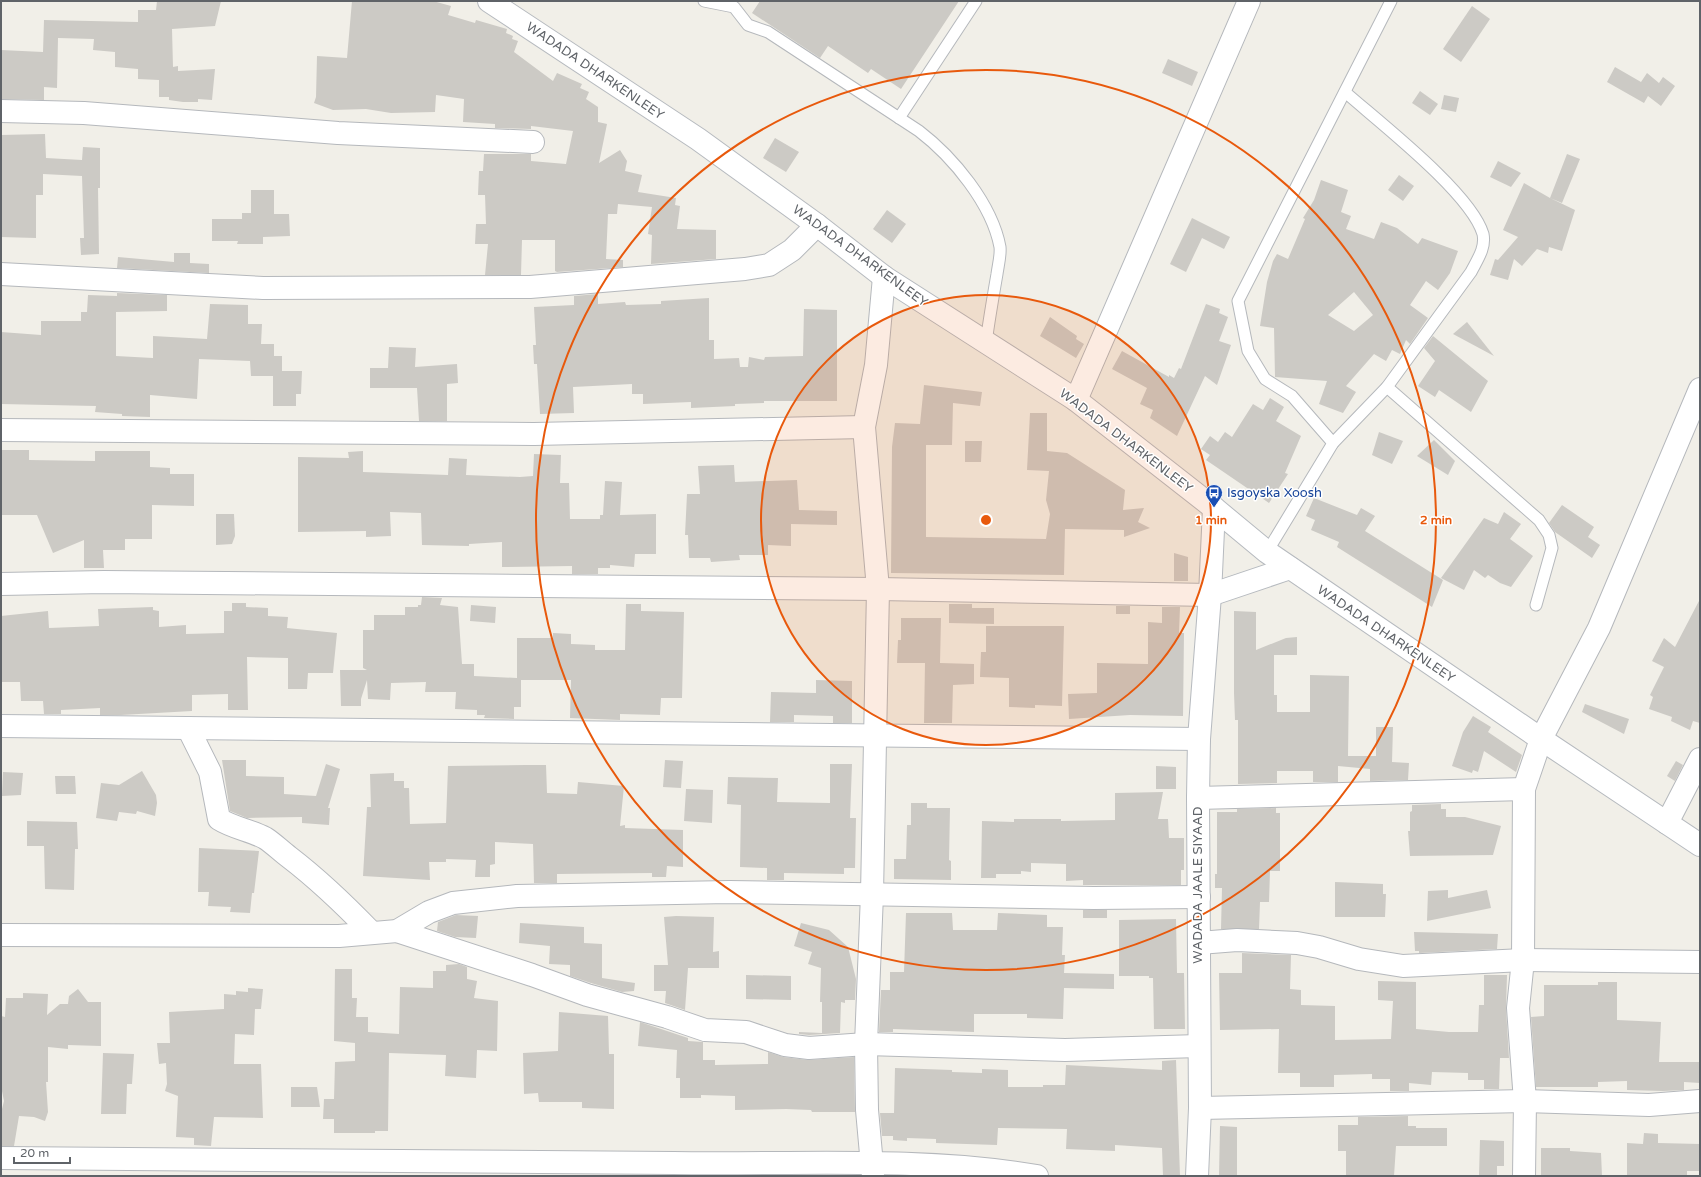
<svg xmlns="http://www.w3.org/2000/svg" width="1701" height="1177" font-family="'Varela Round',sans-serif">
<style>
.building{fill:#cccac5;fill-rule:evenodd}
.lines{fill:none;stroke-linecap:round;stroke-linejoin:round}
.lane-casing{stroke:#b5b8bc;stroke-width:13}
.street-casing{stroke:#b5b8bc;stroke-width:24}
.secondary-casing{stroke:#b6babf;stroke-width:24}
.lane{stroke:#fff;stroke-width:11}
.street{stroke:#fff;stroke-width:22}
.secondary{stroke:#fff;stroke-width:22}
.ring{fill:none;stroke:#e8590c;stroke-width:2}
.labels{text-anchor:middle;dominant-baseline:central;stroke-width:3;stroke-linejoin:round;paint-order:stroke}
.street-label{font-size:13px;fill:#5f6368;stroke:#fff}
.transit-label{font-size:13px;fill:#164399;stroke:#fff;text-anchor:start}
.centre{fill:#e8590c;stroke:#fff;stroke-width:2}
.ring-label{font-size:12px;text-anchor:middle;font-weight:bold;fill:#e8590c;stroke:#fff;stroke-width:3;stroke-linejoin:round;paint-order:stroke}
</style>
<rect width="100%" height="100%" fill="#f1efe8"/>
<!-- building -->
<g class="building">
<polygon points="157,1 221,1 215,26 172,29 173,67 178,66 178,71 215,69 212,100 198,99 198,102 183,102 169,100 169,97 159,97 159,80 138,79 138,69 115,67 115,52 93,50 94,39 58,38 57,88 44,87 44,100 1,99 1,50 43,52 44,20 138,22 138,10 156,10"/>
<polygon points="352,1 433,1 451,6 448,15 475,23 476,20 507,29 506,33 513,36 512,39 518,41 514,52 553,81 557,73 582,84 580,88 589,92 586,99 598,107 598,122 607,124 599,163 620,150 627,161 625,171 642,175 638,192 676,198 675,205 680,206 677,229 716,230 716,259 651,264 652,235 648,234 652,207 618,204 617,214 608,214 606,259 623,260 623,267 557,272 555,271 555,240 522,240 521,275 485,275 488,244 475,244 476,224 486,224 485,195 478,195 479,171 483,171 484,154 531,154 531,161 566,164 573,131 531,126 531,129 495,128 495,124 463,122 464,99 436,95 435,112 391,113 366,109 333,110 314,103 316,97 317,56 347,58"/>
<polygon points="760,1 959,1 901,89 871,69 868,73 828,46 820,58 752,13"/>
<polygon points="1472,6 1490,19 1461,62 1443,49"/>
<polygon points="1168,59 1198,72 1192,86 1162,73"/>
<polygon points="1615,67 1641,82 1647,73 1659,83 1663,77 1675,86 1661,106 1648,96 1644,103 1607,82"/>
<polygon points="1420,91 1438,104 1430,115 1412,103"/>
<polygon points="1444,95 1459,98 1456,112 1441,109"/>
<polygon points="45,134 46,158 82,160 83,147 100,148 100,188 98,188 99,254 81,255 80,238 84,238 82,176 43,174 43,195 36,195 36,238 1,237 1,135"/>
<polygon points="775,138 799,152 786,172 763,158"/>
<polygon points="1567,154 1580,159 1562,203 1550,198 1575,210 1562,251 1549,247 1548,253 1537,249 1522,266 1514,259 1508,280 1490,275 1495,259 1498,260 1518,237 1503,230 1524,183 1550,198"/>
<polygon points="1498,161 1521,173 1511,187 1490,177"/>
<polygon points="1399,175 1414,186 1403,201 1388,190"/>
<path d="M1321,180l27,10 -7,22 10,4 -5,13 28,10 7,-17 16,6 21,16 4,-6 36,13 -8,22 -12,17 -12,-9 -16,24 18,13 -18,26 -4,-4 -6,14 -8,-4 -6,11 -12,-7 -28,32 10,6 -13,21 -24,-9 8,-23 -52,-4 -1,-49 -14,-2 7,-44 6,-21 4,-7 11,5 17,-40 -2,-1 11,-18zM1354,292l19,23 -19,16 -26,-16z"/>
<polygon points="251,190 274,190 274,214 289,214 290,236 263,237 263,244 237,244 238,241 212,241 212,219 242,219 242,213 251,213"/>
<polygon points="887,210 906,224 892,243 873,229"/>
<polygon points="1192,218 1230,237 1224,249 1202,238 1186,272 1170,264"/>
<polygon points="174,253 190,253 190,263 209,264 209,273 117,268 118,257 174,262"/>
<polygon points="117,293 167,295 167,311 116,312 116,356 153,358 153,336 207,339 210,304 248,305 248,324 262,324 261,344 274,344 274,356 282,356 282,371 302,371 301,394 296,394 296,406 273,406 273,376 251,376 250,361 199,359 197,399 150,395 150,417 122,416 122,414 95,412 96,406 1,404 1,332 41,335 41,321 81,321 81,312 87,312 88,295 117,296"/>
<polygon points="598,294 598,304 625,302 626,305 661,304 661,301 709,298 709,340 714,340 714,359 739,358 740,367 748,367 749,357 764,360 765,357 803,356 804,309 837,310 837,401 764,401 764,403 735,404 735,406 691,408 691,402 643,404 643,394 632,394 632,384 573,387 574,413 540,414 537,364 534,364 533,345 536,345 534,307 574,305 574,296"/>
<polygon points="1206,304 1220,309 1219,313 1228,317 1219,341 1231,345 1217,385 1205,376 1177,436 1150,418 1153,410 1140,404 1147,388 1112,369 1122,351 1169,377 1169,375 1174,378 1179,368 1181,369"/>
<polygon points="1050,317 1077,336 1076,339 1084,344 1076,358 1040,336"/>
<polygon points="1467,322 1494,356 1453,334"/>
<polygon points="1433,336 1488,381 1471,412 1439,390 1435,397 1418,386 1435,361 1424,348"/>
<polygon points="389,347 416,348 415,367 457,364 458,383 447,384 447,421 419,421 417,388 370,388 370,368 388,368"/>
<polygon points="924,385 982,392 980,406 953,403 952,445 926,445 926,537 1046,539 1050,514 1046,500 1049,471 1027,470 1030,413 1047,413 1047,451 1067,453 1125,490 1123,510 1144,508 1138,522 1150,528 1124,537 1124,530 1065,529 1064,575 891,573 892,447 895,423 920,424"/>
<polygon points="1270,398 1284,407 1276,421 1301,436 1285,473 1288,474 1269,503 1206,460 1210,455 1201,449 1210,436 1218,442 1225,432 1232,437 1253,404 1263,410"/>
<polygon points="1379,432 1403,441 1392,464 1372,455"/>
<polygon points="1434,440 1455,461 1448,475 1417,456"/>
<polygon points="965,441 982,441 981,462 965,462"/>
<polygon points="1,450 29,450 29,460 95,461 95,451 150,451 150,467 170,468 170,474 194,474 194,506 152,505 152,539 125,539 125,550 103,550 104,568 84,568 84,540 53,553 37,515 1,515"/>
<polygon points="363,451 363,472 448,475 449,458 467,459 466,475 520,477 533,476 534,454 561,455 560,483 569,483 570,519 600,519 600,515 603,515 605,481 622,482 620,515 656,514 656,554 635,554 634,567 610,565 610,568 598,568 598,574 572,574 572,566 502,567 502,542 469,544 469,546 422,545 421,513 390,512 391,536 366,537 366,531 298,532 298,457 349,458 348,452"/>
<polygon points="734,465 735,482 797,480 799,510 837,511 837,525 791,524 791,546 768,545 768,555 739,555 740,560 711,562 710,558 689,558 688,535 685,535 687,494 700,494 698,466"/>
<polygon points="1314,498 1357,515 1361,508 1375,516 1365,531 1443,580 1432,607 1337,547 1339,542 1311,530 1315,520 1306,516"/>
<polygon points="1562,505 1594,527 1588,537 1600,545 1592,558 1555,532 1549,523"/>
<polygon points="1504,512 1521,524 1510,539 1533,556 1511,587 1500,583 1488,575 1485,578 1474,570 1464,590 1441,578 1484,518 1498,524"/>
<polygon points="216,514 234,514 235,536 232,544 216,545"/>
<polygon points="1174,553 1188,557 1188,581 1174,581"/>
<polygon points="422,597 442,598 440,605 458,607 462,664 474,664 474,676 517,678 517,638 553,638 553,633 571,634 571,644 595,645 595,650 625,650 626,604 641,604 641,611 684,612 682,698 661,698 660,715 620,714 620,720 570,718 571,680 521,680 521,707 514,707 514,719 484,718 485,715 477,715 477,710 455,709 456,692 425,692 426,682 391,683 390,700 368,699 367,680 361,699 361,706 341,706 340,670 367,670 363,668 363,630 374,630 374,615 405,615 405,607 418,607 418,605 421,605"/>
<polygon points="1700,599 1700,723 1693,721 1690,730 1671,721 1672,717 1649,709 1653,697 1650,695 1664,667 1652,661 1664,638 1675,647"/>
<polygon points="232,603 246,603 246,607 268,608 268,616 288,617 287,628 337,633 333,673 308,673 307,689 288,689 288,658 247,657 248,710 228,710 228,694 192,695 192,711 121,715 100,715 100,708 61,710 61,714 44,714 43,701 21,701 20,682 1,682 1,616 48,611 49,628 99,626 98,609 153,607 153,610 159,611 159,627 186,625 186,634 224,633 224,611 232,611"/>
<polygon points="949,604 972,604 972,608 994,608 994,624 949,623"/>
<polygon points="471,605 496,607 495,623 470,621"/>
<rect x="1116" y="606" width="14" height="8"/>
<polygon points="1162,607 1180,607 1179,633 1184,633 1183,716 1130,715 1069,719 1068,694 1097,693 1097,663 1148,664 1148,622 1162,623"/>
<polygon points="1234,611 1256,612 1256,650 1286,638 1297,637 1297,655 1274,655 1274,695 1277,695 1277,712 1310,712 1310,675 1349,676 1348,756 1376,756 1376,727 1393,727 1392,762 1409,763 1408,780 1370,781 1370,769 1338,766 1338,782 1313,782 1313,771 1277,771 1277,783 1238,784 1238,720 1235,720 1234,693"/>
<polygon points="901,618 941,618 940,663 974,664 974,684 953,685 952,723 924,723 925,663 897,663 898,640 901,640"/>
<polygon points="986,626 1064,626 1062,706 1035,705 1035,708 1009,707 1009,678 980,677 981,652 986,652"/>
<polygon points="816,680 852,681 852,723 833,723 833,716 794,715 794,722 770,722 771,692 816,693"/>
<polygon points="1585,704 1629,719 1624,734 1582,712"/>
<polygon points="1473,716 1491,727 1488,732 1522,755 1516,772 1484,751 1478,772 1473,770 1472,773 1452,766 1463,732"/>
<polygon points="222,760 246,760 246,776 284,777 284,794 316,796 326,764 340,769 328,808 330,808 329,825 302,823 302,817 247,818 230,811"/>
<polygon points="665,760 683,761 681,788 663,787"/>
<polygon points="1676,761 1683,765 1675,781 1667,776"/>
<polygon points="830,764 852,764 850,818 856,818 855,868 844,868 844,874 784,873 784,880 767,880 767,868 740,867 741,805 727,804 728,777 778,778 777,802 830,803"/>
<polygon points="526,765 546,765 547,793 577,794 578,782 624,786 620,826 625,825 625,828 683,830 683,867 667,866 666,877 652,877 652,873 557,874 557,883 534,883 533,844 495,842 495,864 490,865 490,877 475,877 476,860 446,859 446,862 429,862 430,880 363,876 367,807 371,807 370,774 394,773 394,781 404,781 404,788 409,788 410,824 446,823 448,766"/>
<polygon points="1156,766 1176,767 1176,789 1156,789"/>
<polygon points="142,771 156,795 157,803 155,816 137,811 136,814 119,812 117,821 96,818 101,783 119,785"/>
<polygon points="3,772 23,773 21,795 2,796"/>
<polygon points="55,776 75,776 76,794 56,794"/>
<polygon points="686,789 713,790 712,823 684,821"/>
<polygon points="1163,792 1158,819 1168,819 1169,838 1184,838 1184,870 1181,870 1181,885 1083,885 1083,880 1066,881 1066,864 1031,863 1031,872 1021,871 1021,874 996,874 996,878 981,878 982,821 1014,822 1014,819 1061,819 1061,821 1115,820 1115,793"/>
<polygon points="911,803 927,803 927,808 950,808 949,860 951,861 951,880 894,879 894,859 906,859 907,825 911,825"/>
<polygon points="1441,804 1441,809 1446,809 1446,817 1465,817 1501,826 1493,855 1410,856 1408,831 1410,831 1410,812 1412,811 1412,805"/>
<polygon points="1276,808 1276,813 1280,813 1280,871 1270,871 1269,902 1260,902 1259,929 1221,929 1222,888 1215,888 1215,874 1217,874 1217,812 1237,812 1237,809"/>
<polygon points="27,821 77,822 78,849 75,849 74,890 45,889 44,846 27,846"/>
<polygon points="199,848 259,851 254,893 252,893 250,913 230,912 231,907 208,906 209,892 198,892"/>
<polygon points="1335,882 1383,884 1383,894 1386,894 1385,917 1335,917"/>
<polygon points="1448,890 1448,898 1487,890 1491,908 1427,921 1428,891"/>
<rect x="1083" y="910" width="24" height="8"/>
<polygon points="906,913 952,913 953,930 997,930 998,913 1047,915 1047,927 1063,927 1062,955 1065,955 1064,973 1114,974 1114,989 1064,988 1063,1019 1027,1018 1027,1014 974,1014 974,1032 893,1029 893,1032 879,1032 881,990 890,990 890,972 904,972"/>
<polygon points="456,915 478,916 476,938 455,937 437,931 438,922"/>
<polygon points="676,916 714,917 713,952 719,951 719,968 688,968 685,1010 665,1003 666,991 654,991 654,965 668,965 664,917"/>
<polygon points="1176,919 1177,973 1184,973 1185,1029 1154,1029 1153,978 1149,978 1149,976 1119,976 1119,920"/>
<polygon points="520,923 584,927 584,943 602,944 602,978 635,983 634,991 622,992 591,983 570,976 570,965 549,964 550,946 519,943"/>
<polygon points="801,923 829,930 848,947 856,979 855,1000 845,1000 845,1003 841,1002 840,1033 809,1035 799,1034 799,1032 822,1033 822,1002 820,1002 821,968 808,964 812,952 794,946"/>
<polygon points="1414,932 1498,934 1497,949 1419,953 1419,951 1415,951"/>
<polygon points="1242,953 1291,955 1290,989 1301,990 1301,1005 1335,1006 1335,1040 1391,1039 1393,1001 1378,1000 1378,981 1416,982 1416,1029 1449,1032 1478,1032 1479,1005 1484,1005 1484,975 1507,975 1506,1009 1509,1058 1500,1058 1499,1089 1484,1089 1484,1080 1468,1080 1468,1073 1432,1072 1431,1085 1409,1083 1409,1091 1390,1091 1390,1079 1372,1079 1372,1074 1334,1075 1334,1087 1300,1087 1300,1073 1278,1073 1279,1029 1220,1030 1219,973 1242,973"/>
<polygon points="459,964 467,967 467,979 477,981 474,998 498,1001 497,1051 477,1050 476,1078 445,1076 446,1055 389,1053 388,1131 375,1131 375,1133 334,1133 334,1119 323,1119 324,1099 334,1099 335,1062 355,1061 355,1043 334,1041 335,969 352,969 352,998 357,998 356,1017 368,1017 368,1032 399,1034 400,987 433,988 433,971 446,971 446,965"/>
<polygon points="746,975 791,976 791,1000 746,999"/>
<polygon points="1598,982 1617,982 1617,1020 1661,1022 1659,1062 1700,1062 1700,1083 1684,1082 1684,1090 1663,1091 1627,1090 1627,1081 1598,1082 1598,1087 1536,1087 1531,1017 1544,1016 1544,985 1598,985"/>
<polygon points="248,988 263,989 261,1009 255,1009 254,1035 235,1034 234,1064 261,1064 263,1118 214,1117 211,1146 194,1145 194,1138 176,1137 178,1096 165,1091 167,1084 166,1063 159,1064 157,1043 170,1043 169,1012 224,1009 224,994 236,995 236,991 248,992"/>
<polygon points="78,989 88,1002 101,1002 101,1046 68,1045 68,1049 48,1047 48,1082 46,1082 48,1112 45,1121 34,1117 19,1116 14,1146 1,1146 1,1113 4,1101 1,1086 1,1016 5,1017 6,998 23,998 23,993 48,994 47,1015 60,1004 68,1004 69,996"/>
<polygon points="559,1012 608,1016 609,1054 614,1054 614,1109 582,1108 582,1102 539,1102 538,1093 524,1094 523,1053 558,1051"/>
<polygon points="640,1022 688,1038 688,1041 703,1042 703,1060 715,1060 715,1065 768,1064 768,1052 783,1057 808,1060 854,1057 855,1112 812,1112 811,1110 786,1109 735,1110 735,1096 701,1095 701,1098 680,1098 680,1078 676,1078 677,1050 638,1046"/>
<polygon points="103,1053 134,1054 132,1084 127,1084 126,1114 101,1114"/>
<polygon points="1176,1060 1180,1176 1163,1176 1162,1148 1115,1145 1115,1151 1066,1149 1067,1129 998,1128 997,1145 936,1143 936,1139 907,1138 907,1141 893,1140 893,1136 882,1136 880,1113 894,1113 895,1068 952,1070 952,1072 982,1073 982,1069 1008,1070 1008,1087 1043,1087 1043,1085 1065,1085 1066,1065 1162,1070 1162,1061"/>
<polygon points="291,1087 317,1087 320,1107 291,1107"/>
<polygon points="1408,1116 1408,1126 1416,1126 1416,1128 1447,1128 1447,1146 1396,1146 1394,1176 1346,1176 1346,1151 1338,1151 1338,1125 1358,1125 1358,1117"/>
<polygon points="1220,1126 1237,1127 1237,1176 1219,1176"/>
<polygon points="1644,1133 1658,1134 1658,1143 1700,1144 1700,1171 1687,1171 1687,1176 1627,1176 1627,1143 1643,1144"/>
<polygon points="1480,1140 1504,1141 1504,1166 1497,1166 1497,1176 1479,1176"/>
<polygon points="1541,1148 1570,1148 1570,1151 1601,1153 1602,1176 1541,1176"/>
</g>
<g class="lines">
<defs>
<g id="lane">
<path d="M704,1l30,6 14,18 20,7 151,99c34,26 73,73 81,116 1,8 -2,19 -3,27 -4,23 -8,46 -11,69"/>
<polyline points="899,118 976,1"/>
<polyline points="1387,387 1539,520 1549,535 1552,548 1536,605"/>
<polyline points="1333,443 1292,396 1265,379 1248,351 1238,301 1391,1"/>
<path d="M1267,552l66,-109 54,-56 84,-115c6,-12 15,-24 12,-38 -12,-41 -104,-112 -138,-142"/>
</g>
<g id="street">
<polyline points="1,111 84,113 338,133 533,142"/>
<polyline points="1,274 263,288 530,287 745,269 769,265 792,250 817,225"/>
<polyline points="1076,400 1249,1"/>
<polyline points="1,430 534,434 864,427"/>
<polyline points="1,584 104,582 878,589 1210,595"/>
<path d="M188,728l22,44 9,47c14,9 31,11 46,19 8,5 16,13 24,19 30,23 56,48 82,75"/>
<polyline points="1198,798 1524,789"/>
<polyline points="1667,823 1700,759"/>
<polyline points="397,931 532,975 587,995 667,1017 705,1030 746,1032 785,1045 809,1048 866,1044 1065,1050 1199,1046"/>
<polyline points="1,935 339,936 397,931 429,912 453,903 517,896 729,892 1094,898 1199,897"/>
<polyline points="1199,943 1237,940 1297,943 1319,947 1359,959 1403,966 1523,960 1700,962"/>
<polyline points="1200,1108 1525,1101 1649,1105 1700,1101"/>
<path d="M1,1158c224,0 448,2 672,5 122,2 244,-7 364,13"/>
<polyline points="873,1176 867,1110 866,1044 872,894 878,589 864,427 876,365 884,277"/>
<polyline points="1524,1176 1525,1101 1518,1008 1523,960 1524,789 1541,739 1599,628 1700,389"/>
</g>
<g id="secondary">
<polyline points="489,1 698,139 817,225 884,277 1076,400 1214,508 1267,552 1541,739 1700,845"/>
<polyline points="1210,595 1290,568"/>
<polyline points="1,726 1199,739"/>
<polyline points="1197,1176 1200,1108 1198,798 1199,739 1210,595 1214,508"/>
</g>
</defs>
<!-- lane casing -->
<use href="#lane" class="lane-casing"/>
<!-- street casing -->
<use href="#street" class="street-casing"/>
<!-- secondary casing -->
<use href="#secondary" class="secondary-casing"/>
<!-- lane -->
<use href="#lane" class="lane"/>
<!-- street -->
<use href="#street" class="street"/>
<!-- secondary -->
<use href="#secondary" class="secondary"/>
</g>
<!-- distance rings -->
<circle cx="986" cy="520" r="225" fill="#e8590c" fill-opacity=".12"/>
<g class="ring">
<circle cx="986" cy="520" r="225"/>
<circle cx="986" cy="520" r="450"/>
</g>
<!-- icons -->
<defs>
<symbol id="bus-pin" viewBox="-11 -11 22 30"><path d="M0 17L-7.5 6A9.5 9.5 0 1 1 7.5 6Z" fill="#1a4fb4" stroke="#fff"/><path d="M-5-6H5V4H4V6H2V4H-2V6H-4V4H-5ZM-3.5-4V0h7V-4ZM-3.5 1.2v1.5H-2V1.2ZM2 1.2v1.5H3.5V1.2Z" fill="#fff"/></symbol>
</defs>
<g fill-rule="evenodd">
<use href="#bus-pin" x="1204" y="483" width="20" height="27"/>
</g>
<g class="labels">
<!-- street labels -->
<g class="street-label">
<text transform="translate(595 71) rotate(34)">WADADA DHARKENLEEY</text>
<text transform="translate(860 256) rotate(36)">WADADA DHARKENLEEY</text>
<text transform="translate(1126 441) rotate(37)">WADADA DHARKENLEEY</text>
<text transform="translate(1386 634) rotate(34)">WADADA DHARKENLEEY</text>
<text transform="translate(1198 885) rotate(-90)">WADADA JAALE SIYAAD</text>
</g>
<!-- transit labels -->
<g class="transit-label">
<text x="1227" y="493">Isgoyska Xoosh</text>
</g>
</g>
<circle cx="986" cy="520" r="6" class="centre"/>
<g class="ring-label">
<text x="1211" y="524">1 min</text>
<text x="1436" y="524">2 min</text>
</g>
<!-- border -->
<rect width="1701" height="1177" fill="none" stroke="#5f6368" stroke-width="4"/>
<!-- scale -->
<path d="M14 1157v6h56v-6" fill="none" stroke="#5f6368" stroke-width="2"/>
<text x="20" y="1157" font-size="12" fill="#5f6368" stroke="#ffffff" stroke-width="3" paint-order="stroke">20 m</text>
</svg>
